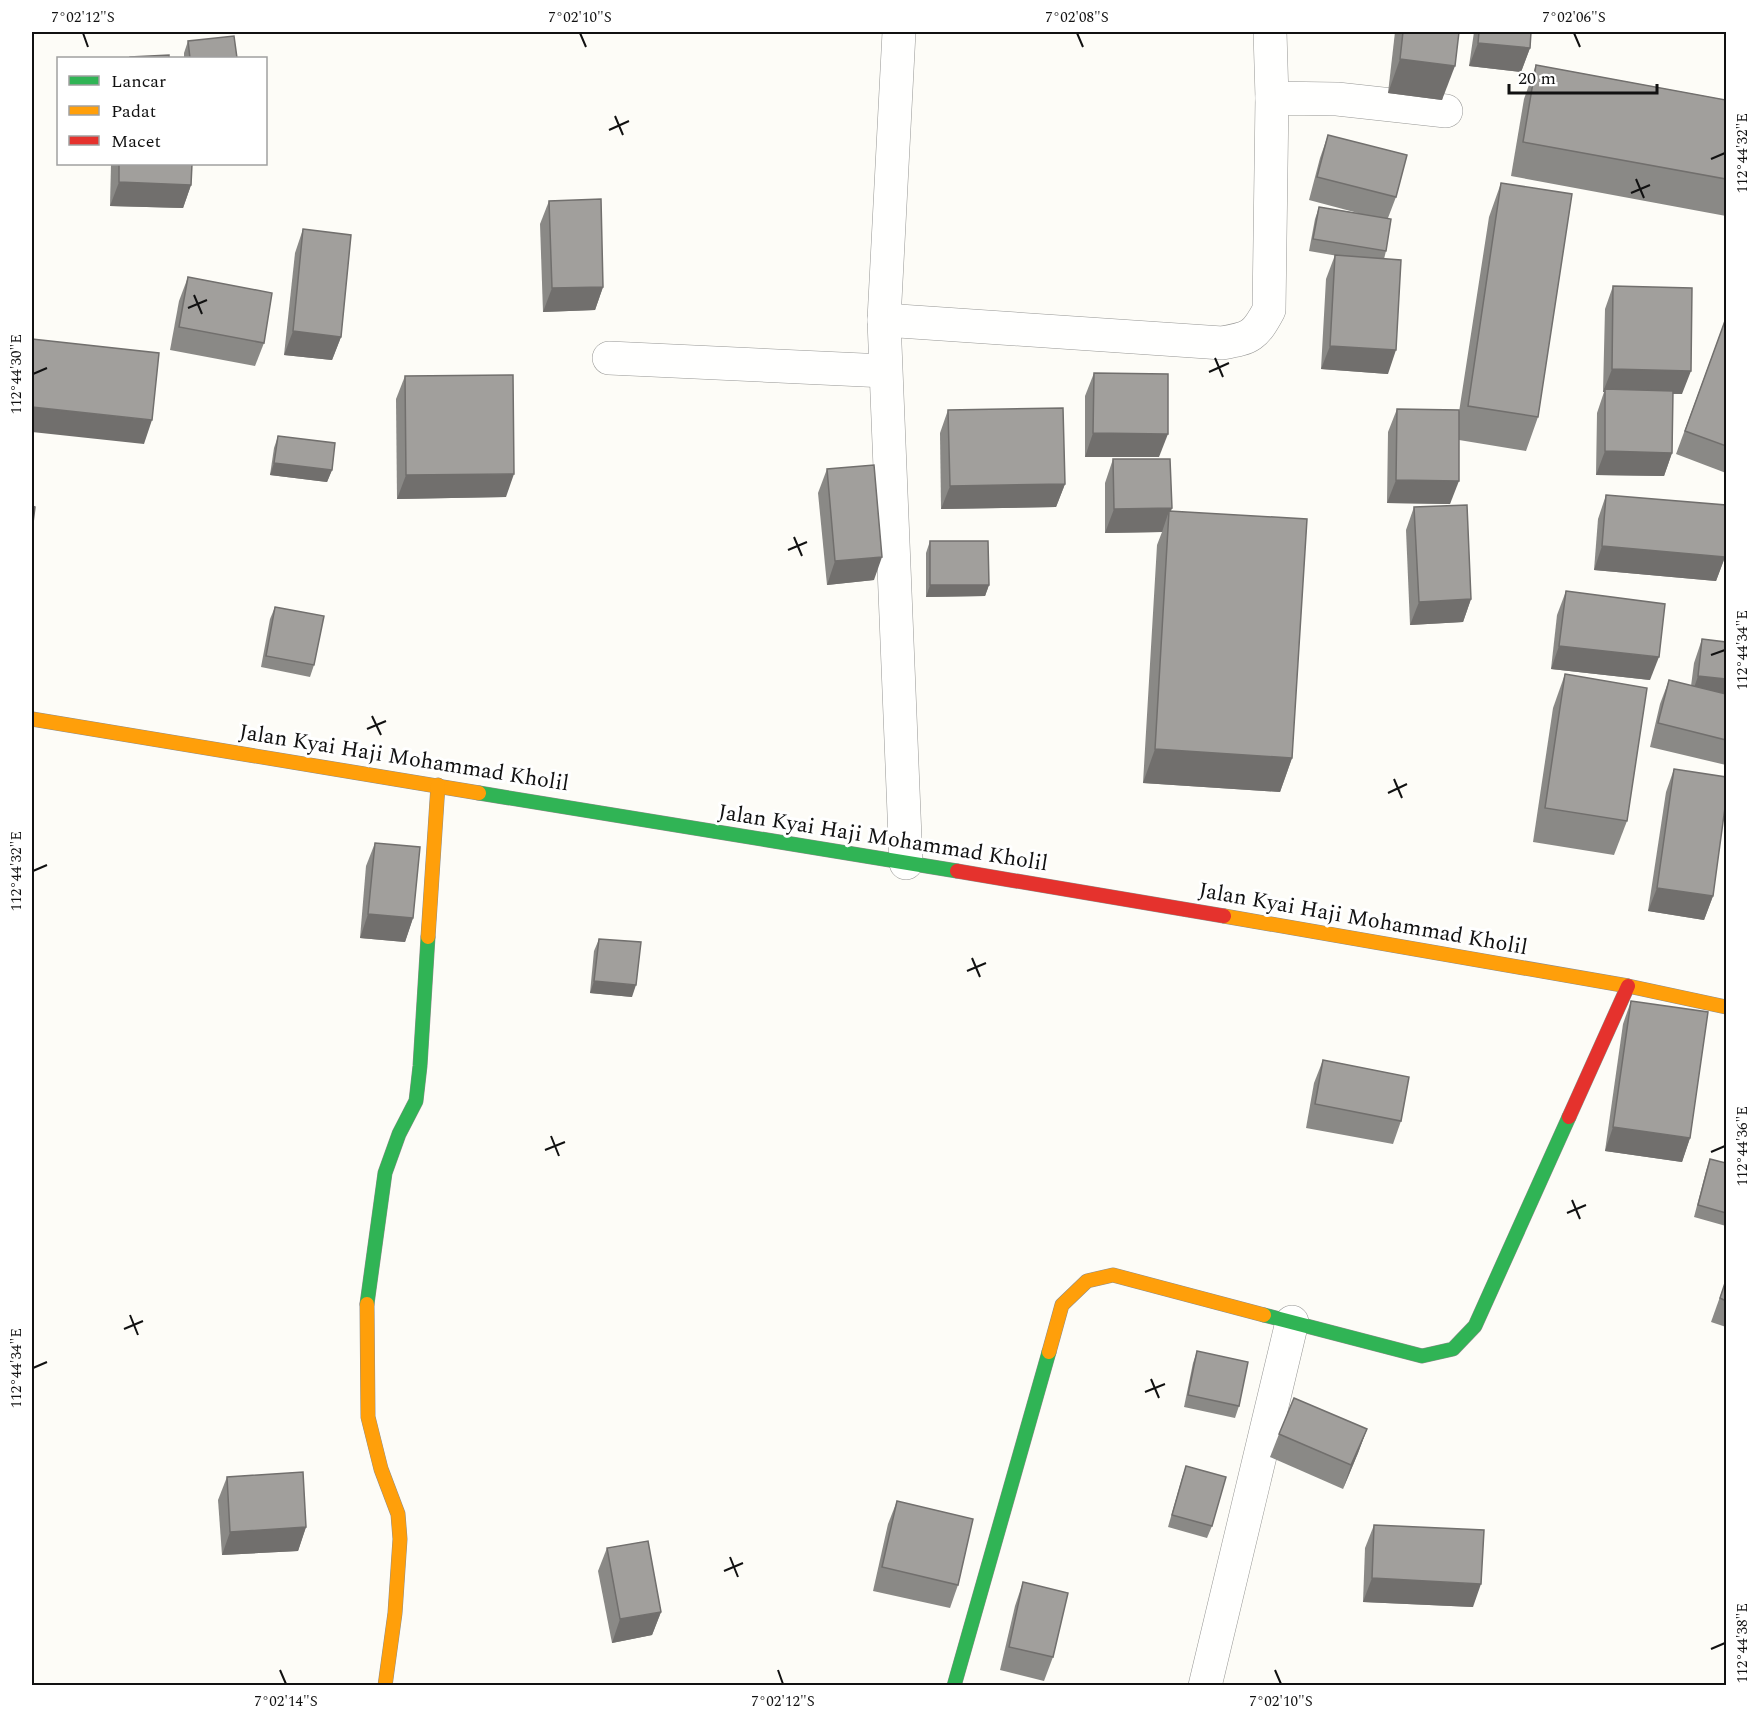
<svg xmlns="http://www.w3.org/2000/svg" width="1758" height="1717" font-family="Spectral,serif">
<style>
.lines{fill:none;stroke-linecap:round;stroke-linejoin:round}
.street-casing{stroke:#979795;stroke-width:34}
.fast-casing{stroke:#8e8d8b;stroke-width:15}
.slow-casing{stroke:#8e8d8b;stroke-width:15}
.jam-casing{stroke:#8e8d8b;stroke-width:15}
.street{stroke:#fffffe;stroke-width:33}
.fast{stroke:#30b455;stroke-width:14}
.slow{stroke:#ff9f0a;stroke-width:14}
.jam{stroke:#e5322d;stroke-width:14}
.wall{fill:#8a8986}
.shaded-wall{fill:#716f6d}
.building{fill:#a19f9c;stroke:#716f6d;stroke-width:1.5}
.ticks{fill:none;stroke:#111;stroke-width:2}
.labels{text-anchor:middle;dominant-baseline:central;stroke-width:6;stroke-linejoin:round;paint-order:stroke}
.street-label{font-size:22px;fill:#111;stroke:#fff}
.neatline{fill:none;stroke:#111;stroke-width:2}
.ticks-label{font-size:15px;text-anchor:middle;fill:#111}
</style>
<rect width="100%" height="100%" fill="#fdfcf7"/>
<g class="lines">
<defs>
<g id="street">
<polyline points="899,32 884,320 906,863"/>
<polyline points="1270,32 1272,98"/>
<path d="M884,320l338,23c29,-5 33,-7 47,-33l3,-212 65,1 109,12"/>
<polyline points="609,358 885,371"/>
<polyline points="1205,1686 1292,1322"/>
</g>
<g id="fast">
<polyline points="479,793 957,871"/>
<polyline points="367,1304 385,1173 399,1134 416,1101 420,1066 428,937"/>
<polyline points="1264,1315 1422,1356 1453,1349 1475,1326 1569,1117"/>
<polyline points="954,1686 1049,1352"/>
</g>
<g id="slow">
<polyline points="32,719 479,793"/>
<polyline points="1224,916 1628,986 1726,1007"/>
<polyline points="428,937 438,785"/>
<polyline points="367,1304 368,1417 381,1469 398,1514 400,1539 395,1613 385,1686"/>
<polyline points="1049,1352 1062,1305 1087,1281 1113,1275 1264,1315"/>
</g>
<g id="jam">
<polyline points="957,871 1224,916"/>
<polyline points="1569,1117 1628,986"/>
</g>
</defs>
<!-- street casing -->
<use href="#street" class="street-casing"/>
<!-- fast casing -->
<use href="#fast" class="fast-casing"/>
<!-- slow casing -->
<use href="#slow" class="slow-casing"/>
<!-- jam casing -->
<use href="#jam" class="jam-casing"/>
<!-- street -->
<use href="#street" class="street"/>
<!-- fast -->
<use href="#fast" class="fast"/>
<!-- slow -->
<use href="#slow" class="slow"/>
<!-- jam -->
<use href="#jam" class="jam"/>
</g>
<!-- wall -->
<g class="wall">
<polygon points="1395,32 1459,32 1442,100 1388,93"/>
<polygon points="1474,32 1531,32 1530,48 1521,72 1469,66"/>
<polygon points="188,41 237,58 184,58 184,53"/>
<polygon points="1536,65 1726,100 1726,216 1511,176 1524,99"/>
<polygon points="1328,135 1396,197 1388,218 1386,251 1384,259 1388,374 1321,369 1326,279 1335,255 1338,256 1309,251 1315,219 1319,207 1358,213 1309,200 1320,158"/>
<polygon points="111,164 192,164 191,185 183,208 110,206"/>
<polygon points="1501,183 1538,417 1526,451 1459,440 1450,504 1387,503 1388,432 1397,409 1459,412 1489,217"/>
<polygon points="549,201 603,287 595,310 543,312 540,224"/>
<polygon points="303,229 341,337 332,360 284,355 295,253"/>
<polygon points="188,277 264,343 255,366 170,350 179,301"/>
<polygon points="1613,286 1682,394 1673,394 1672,453 1664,476 1596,475 1597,413 1604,392 1603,392 1605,309"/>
<polygon points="1726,318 1726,473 1676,454"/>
<polygon points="1094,373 1159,457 1085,457 1085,396"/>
<polygon points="405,376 506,497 397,499 396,399"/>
<polygon points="948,410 1065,484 1056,507 941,509 940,433"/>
<polygon points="278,436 332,470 327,482 270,475 274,448"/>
<polygon points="1113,459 1172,508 1171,511 1292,758 1280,792 1143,783 1157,545 1162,532 1105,533 1105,483"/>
<polygon points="827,469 874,580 827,585 818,493"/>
<polygon points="1606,495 1725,557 1716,581 1594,570 1598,519"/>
<polygon points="1414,507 1471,599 1463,622 1410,625 1406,530"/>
<polygon points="930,541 989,585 985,596 926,597 926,553"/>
<polygon points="1566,591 1650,680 1551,669 1557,615"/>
<polygon points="275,607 314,665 310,677 261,667 270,619"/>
<polygon points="1702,639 1726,642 1726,765 1650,747 1660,704 1669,680 1691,686 1694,663"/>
<polygon points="1565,674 1627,821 1614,855 1533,842 1553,708"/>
<polygon points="1674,769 1713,896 1704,920 1648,911 1666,792"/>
<polygon points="375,843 413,918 405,942 360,938 366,866"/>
<polygon points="599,939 632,997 590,993 594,951"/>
<polygon points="1631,1001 1690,1138 1682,1162 1605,1151 1623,1024"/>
<polygon points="1323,1060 1401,1121 1393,1144 1306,1128 1314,1083"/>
<polygon points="1726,1154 1726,1226 1694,1217 1706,1171 1710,1159 1725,1163"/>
<polygon points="1726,1280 1726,1327 1711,1322"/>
<polygon points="1197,1351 1239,1406 1235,1418 1184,1407 1193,1363"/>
<polygon points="1367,1429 1358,1453 1343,1489 1270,1457 1279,1434"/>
<polygon points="1186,1466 1212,1526 1207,1538 1168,1527 1182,1478"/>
<polygon points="227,1477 306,1527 298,1551 222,1555 218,1500"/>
<polygon points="897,1501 958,1585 950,1608 873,1591 888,1524"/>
<polygon points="1374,1525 1473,1607 1363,1602 1365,1548"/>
<polygon points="607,1548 661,1612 652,1635 612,1643 598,1571"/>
<polygon points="1023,1582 1053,1657 1044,1681 1000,1670 1015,1606"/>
</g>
<!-- shaded-wall -->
<g class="shaded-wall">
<polygon points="1478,43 1530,48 1521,72 1469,66"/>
<polygon points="1400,59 1455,66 1442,100 1388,93"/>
<polygon points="119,182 191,185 183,208 110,206"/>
<polygon points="603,287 595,310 543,312 552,288"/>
<polygon points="293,331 341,337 332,360 284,355"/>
<polygon points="1330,346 1396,350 1388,374 1321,369"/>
<polygon points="1612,369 1691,371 1682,394 1605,392 1605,389 1604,392 1603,392"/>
<polygon points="32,407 152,420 144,444 32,432"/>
<polygon points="1093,433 1168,434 1159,457 1085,457"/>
<polygon points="1605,451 1672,453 1664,476 1596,475"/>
<polygon points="274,463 332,470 327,482 270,475"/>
<polygon points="514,474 506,497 397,499 406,475"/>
<polygon points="1396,480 1459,481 1450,504 1387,503"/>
<polygon points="1065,484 1056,507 941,509 950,486"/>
<polygon points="1172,508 1169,514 1169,511 1162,532 1105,533 1114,509"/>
<polygon points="1602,546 1725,557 1716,581 1594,570"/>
<polygon points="882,557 874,580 827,585 835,561"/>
<polygon points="930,585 989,585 985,596 926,597"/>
<polygon points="1471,599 1463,622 1410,625 1419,602"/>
<polygon points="1559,646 1659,657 1650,680 1551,669"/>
<polygon points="1698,676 1726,679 1726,704 1690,700"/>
<polygon points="1155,749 1292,758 1280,792 1143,783"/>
<polygon points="1657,888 1713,896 1704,920 1648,911"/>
<polygon points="368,914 413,918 405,942 360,938"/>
<polygon points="594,981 636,985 632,997 590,993"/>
<polygon points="1613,1127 1690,1138 1682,1162 1605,1151"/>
<polygon points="1367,1429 1358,1453 1343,1489 1351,1465"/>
<polygon points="306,1527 298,1551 222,1555 230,1532"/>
<polygon points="1372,1578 1481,1584 1473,1607 1363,1602"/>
<polygon points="661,1612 652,1635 612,1643 620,1619"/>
</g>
<!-- building -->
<g class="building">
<polygon points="1403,32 1459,32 1455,66 1400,59"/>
<polygon points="1479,32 1531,32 1530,48 1478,43"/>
<polygon points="234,36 237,58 190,58 188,41"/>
<polygon points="169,55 169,58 130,58 130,57"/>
<polygon points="1536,65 1726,100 1726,179 1523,142"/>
<polygon points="1328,135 1407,155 1396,197 1317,177"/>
<polygon points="119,164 192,164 191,185 119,182"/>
<polygon points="1501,183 1572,194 1538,417 1468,406"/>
<polygon points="601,199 603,287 552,288 549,201"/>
<polygon points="1319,207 1391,219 1386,251 1313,239"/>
<polygon points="303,229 351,235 341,337 293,331"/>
<polygon points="1335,255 1401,260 1396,350 1330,346"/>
<polygon points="188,277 272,293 264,343 179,327"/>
<polygon points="1613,286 1692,288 1691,371 1612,369"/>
<polygon points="1726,318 1726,446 1685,431"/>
<polygon points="32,339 159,353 152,420 32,407"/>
<polygon points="1094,373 1168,374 1168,434 1093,433"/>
<polygon points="513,375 514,474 406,475 405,376"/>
<polygon points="1605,389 1673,391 1672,453 1605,451"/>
<polygon points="1063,408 1065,484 950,486 948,410"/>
<polygon points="1397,409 1459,410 1459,481 1396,480"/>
<polygon points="278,436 335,443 332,470 274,463"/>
<polygon points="1113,459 1170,459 1172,508 1114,509"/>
<polygon points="874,465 882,557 835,561 827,469"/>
<polygon points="1606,495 1726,505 1726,538 1725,557 1602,546"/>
<polygon points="1467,505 1471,599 1419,602 1414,507"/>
<polygon points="32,506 35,507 32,531"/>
<polygon points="1169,511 1307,519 1292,758 1155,749"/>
<polygon points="930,541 988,541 989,585 930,585"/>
<polygon points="1566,591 1665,604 1659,657 1559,646"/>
<polygon points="275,607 324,616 314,665 266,656"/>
<polygon points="1702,639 1726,642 1726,679 1698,676"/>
<polygon points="1565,674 1647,688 1627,821 1545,808"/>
<polygon points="1669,680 1726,694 1726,740 1658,723"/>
<polygon points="1674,769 1726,777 1726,800 1713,896 1657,888"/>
<polygon points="375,843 420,847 413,918 368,914"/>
<polygon points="599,939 641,942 636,985 594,981"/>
<polygon points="1631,1001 1708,1012 1690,1138 1613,1127"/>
<polygon points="1323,1060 1409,1077 1401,1121 1315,1104"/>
<polygon points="1710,1159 1726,1163 1726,1213 1698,1205"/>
<polygon points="1726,1280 1726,1301 1720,1298"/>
<polygon points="1197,1351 1248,1362 1239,1406 1188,1395"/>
<polygon points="1294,1398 1367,1429 1351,1465 1279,1434"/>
<polygon points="1186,1466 1226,1477 1212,1526 1172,1515"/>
<polygon points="303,1472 306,1527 230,1532 227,1477"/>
<polygon points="897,1501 973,1519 958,1585 882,1567"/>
<polygon points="1374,1525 1484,1530 1481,1584 1372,1578"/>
<polygon points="648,1541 661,1612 620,1619 607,1548"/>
<polygon points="1023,1582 1068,1593 1053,1657 1009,1647"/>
</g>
<!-- ticks -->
<path class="ticks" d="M83,33l5,14M580,33l6,14M1077,33l6,14M1574,33l6,14M615,116l8,19M609,130l20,-9M1711,159l14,-6M1636,179l8,19M1631,193l19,-8M194,295l8,19M188,308l19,-8M1215,358l8,19M1209,372l20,-9M33,374l14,-6M794,537l8,19M788,550l19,-8M1711,655l14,-5M372,716l9,19M367,729l19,-8M1394,779l8,19M1388,793l19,-9M33,871l14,-6M972,958l8,19M967,971l19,-8M551,1136l8,20M545,1150l20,-8M1711,1152l14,-6M1572,1200l8,19M1567,1213l19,-8M130,1315l8,20M124,1329l19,-8M33,1368l14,-6M1151,1379l8,19M1145,1392l20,-8M730,1557l8,20M724,1571l19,-8M1711,1649l14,-6M280,1670l6,14M778,1670l5,14M1275,1670l6,14"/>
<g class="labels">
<!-- street labels -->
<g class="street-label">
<text transform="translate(404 758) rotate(9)">Jalan Kyai Haji Mohammad Kholil</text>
<text transform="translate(883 838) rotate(9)">Jalan Kyai Haji Mohammad Kholil</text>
<text transform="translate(1363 919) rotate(10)">Jalan Kyai Haji Mohammad Kholil</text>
</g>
</g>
<!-- border -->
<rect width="1758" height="1717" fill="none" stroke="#ffffff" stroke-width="66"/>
<!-- legend -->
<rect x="57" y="57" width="210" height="108" fill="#ffffff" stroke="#a0a0a0" stroke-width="1.5"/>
<rect x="69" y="76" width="30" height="9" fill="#30b455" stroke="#a0a0a0" stroke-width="1.5"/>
<text x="111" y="87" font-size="18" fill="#111111">Lancar</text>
<rect x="69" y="106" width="30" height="9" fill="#ff9f0a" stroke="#a0a0a0" stroke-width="1.5"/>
<text x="111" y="117" font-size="18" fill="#111111">Padat</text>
<rect x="69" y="136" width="30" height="9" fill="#e5322d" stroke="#a0a0a0" stroke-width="1.5"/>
<text x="111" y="147" font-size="18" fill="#111111">Macet</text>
<!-- scale -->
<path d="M1509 84v9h148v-9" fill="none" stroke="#111111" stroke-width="3"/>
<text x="1518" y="84" font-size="18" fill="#111111" stroke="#ffffff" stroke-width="4.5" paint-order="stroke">20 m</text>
<rect x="33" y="33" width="1692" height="1651" class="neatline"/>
<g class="ticks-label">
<text x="83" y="22">7°02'12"S</text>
<text x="580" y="22">7°02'10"S</text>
<text x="1077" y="22">7°02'08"S</text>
<text x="1574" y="22">7°02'06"S</text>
<text transform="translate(1742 153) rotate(-90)" y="5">112°44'32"E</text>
<text transform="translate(16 374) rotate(-90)" y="5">112°44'30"E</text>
<text transform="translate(1742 650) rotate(-90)" y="5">112°44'34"E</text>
<text transform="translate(16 871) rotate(-90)" y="5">112°44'32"E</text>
<text transform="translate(1742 1146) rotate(-90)" y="5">112°44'36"E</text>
<text transform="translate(16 1368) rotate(-90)" y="5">112°44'34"E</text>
<text transform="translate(1742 1643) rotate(-90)" y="5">112°44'38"E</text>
<text x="286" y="1706">7°02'14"S</text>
<text x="783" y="1706">7°02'12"S</text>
<text x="1281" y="1706">7°02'10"S</text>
</g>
</svg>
